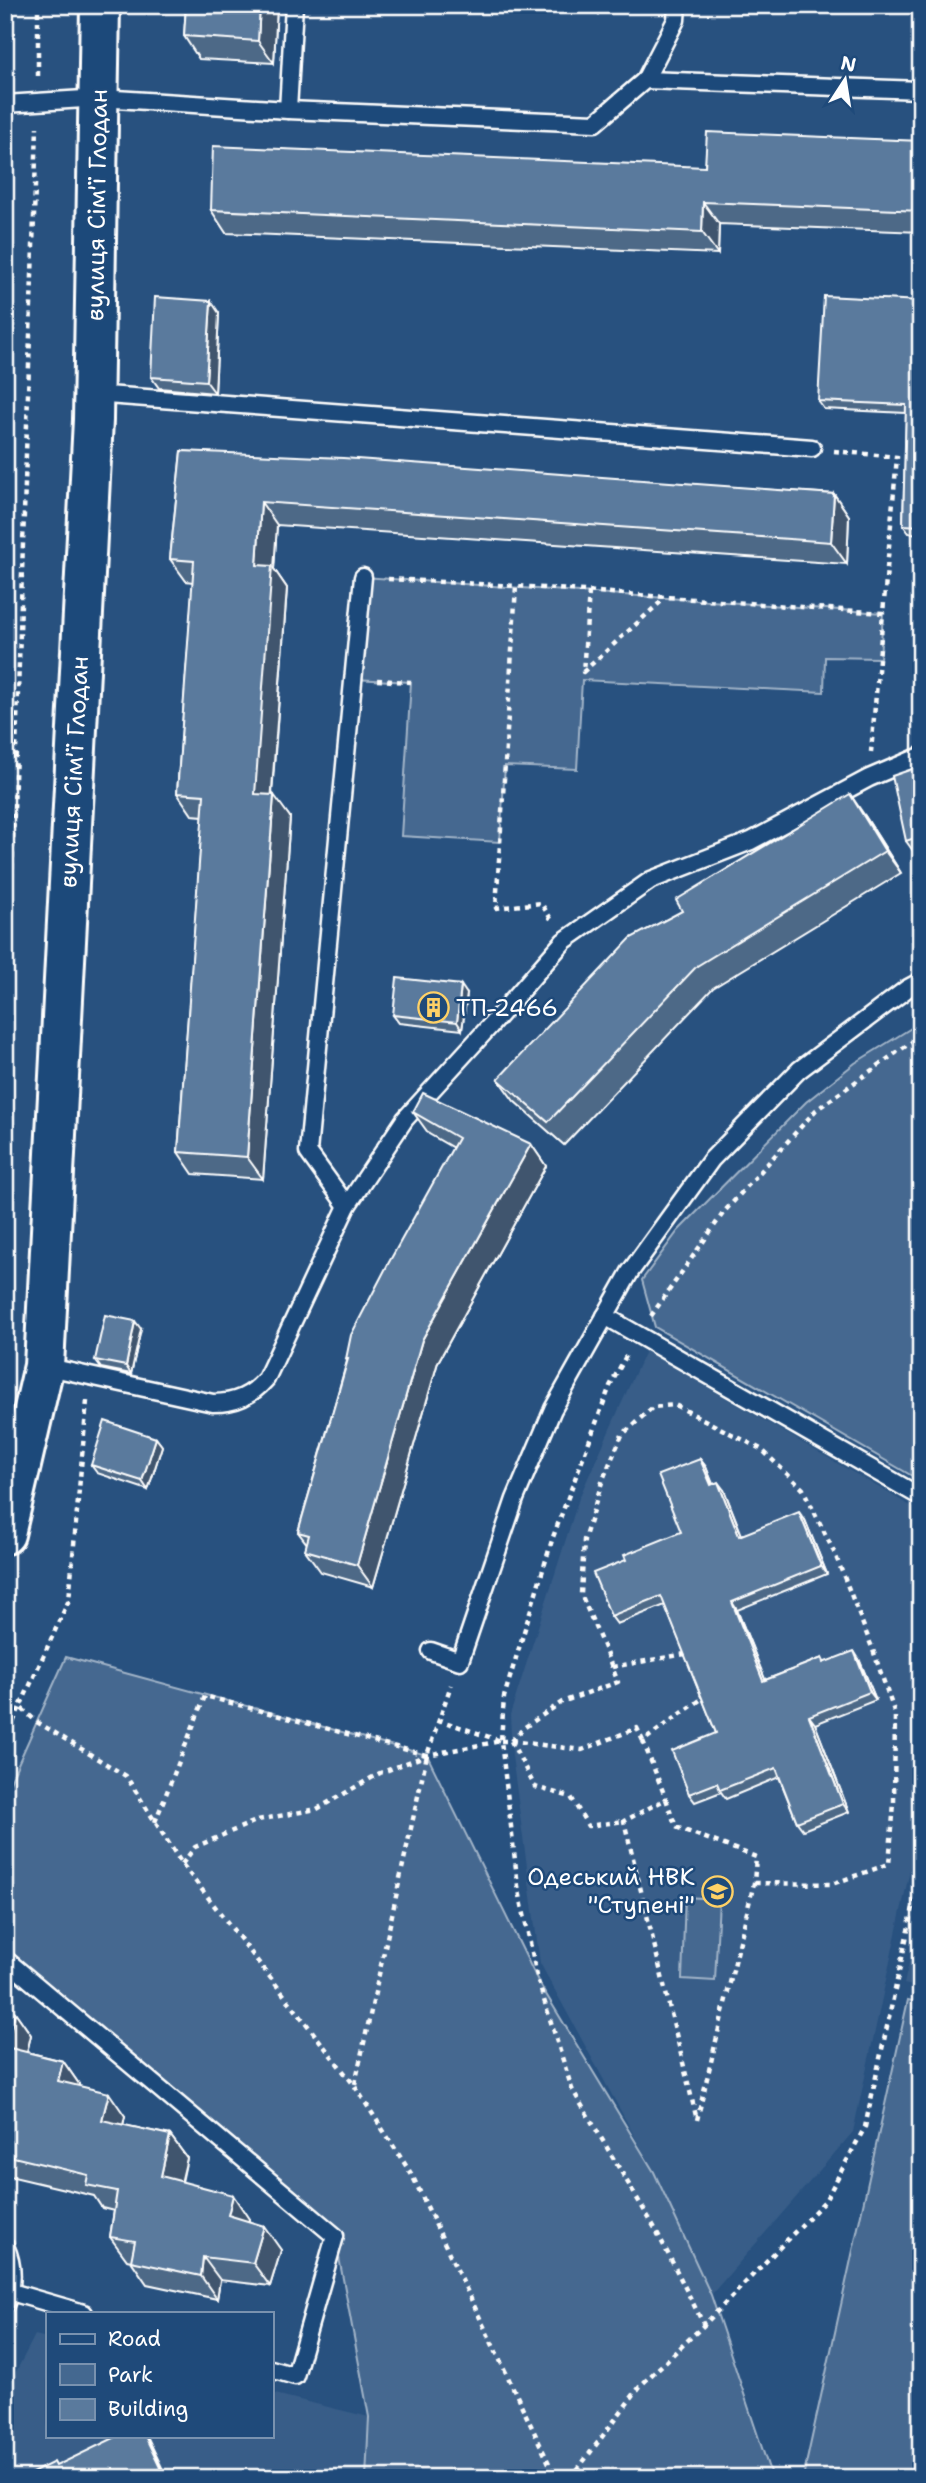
<svg xmlns="http://www.w3.org/2000/svg" width="926" height="2483" font-family="'Shantell Sans',sans-serif">
<style>
.built{fill:#375d88}
.green{fill:#446890;stroke:#a2b4c8;stroke-width:2}
.lines{fill:none;stroke-linecap:round;stroke-linejoin:round}
.service-casing{stroke:#fff;stroke-width:21}
.tertiary-casing{stroke:#fff;stroke-width:44}
.path{stroke:#fff;stroke-width:4.5;stroke-dasharray:5 5;stroke-linecap:butt}
.service{stroke:#1f4a7a;stroke-width:16}
.tertiary{stroke:#1f4a7a;stroke-width:38}
.wall{fill:#4d6987;stroke:#fff;stroke-width:2}
.shaded-wall{fill:#3f556e;stroke:#fff;stroke-width:2}
.building{fill:#5a7a9d;stroke:#fff;stroke-width:2}
.labels{text-anchor:middle;dominant-baseline:central;stroke-width:5;stroke-linejoin:round;paint-order:stroke}
.street-label{font-size:24px;fill:#fff;stroke:#1f4a7a}
.poi-label{font-size:24px;fill:#fff;stroke:#1f4a7a;text-anchor:start}
</style>
<rect width="100%" height="100%" fill="#28517f"/>
<filter id="ink" filterUnits="userSpaceOnUse"><feTurbulence type="fractalNoise" baseFrequency=".0143" numOctaves="2"/><feDisplacementMap in="SourceGraphic" scale="14" xChannelSelector="R" yChannelSelector="G"/><feConvolveMatrix kernelMatrix="1 2 1 2 8 2 1 2 1" color-interpolation-filters="sRGB"/></filter>
<g filter="url(#ink)">
<!-- built -->
<g class="built">
<polygon points="645,1351 921,1512 921,1819 853,2132 711,2295 654,2172 540,1963 512,1756 510,1715 579,1498"/>
<polygon points="921,1910 921,1988 904,1984"/>
<polygon points="35,2335 47,2338 47,2436 271,2436 271,2393 369,2417 366,2478 5,2478 5,2393"/>
</g>
<!-- green -->
<g class="green">
<polygon points="363,577 883,613 880,658 825,657 824,692 582,680 577,769 505,766 500,842 401,836 411,682 354,679"/>
<polygon points="921,1022 921,1481 655,1327 642,1280 678,1231 806,1102 855,1063"/>
<polygon points="66,1657 427,1755 538,1981 654,2172 711,2295 772,2478 366,2478 369,2417 335,2236 5,1959 5,1793"/>
<polygon points="685,1897 719,1899 715,1981 682,1979"/>
<polygon points="908,2000 921,2003 921,2478 803,2478"/>
</g>
<g class="lines">
<defs>
<g id="service">
<polyline points="645,80 676,20 677,5"/>
<polyline points="5,104 100,98 288,110 595,123 645,80 921,90"/>
<polyline points="288,110 294,5"/>
<polyline points="93,394 812,448"/>
<polyline points="347,1206 308,1152 363,577"/>
<polyline points="605,1316 921,1497"/>
<path d="M44,1366l169,37c23,0 38,-7 53,-24l81,-173 58,-87 85,-93 74,-85 87,-61 100,-39 118,-63 52,-22"/>
<polyline points="431,1651 460,1661 515,1499 553,1409 630,1272 711,1160 799,1070 908,988 921,981"/>
<polyline points="5,1959 335,2236 295,2376 271,2369"/>
<path d="M5,2246c9,19 9,40 0,59"/>
<polyline points="11,2292 84,2313"/>
</g>
<polyline id="tertiary" points="5,1534 44,1366 93,420 100,5"/>
</defs>
<!-- service casing -->
<use href="#service" class="service-casing"/>
<!-- tertiary casing -->
<use href="#tertiary" class="tertiary-casing"/>
<!-- path -->
<g class="path">
<polyline points="38,76 38,5"/>
<polyline points="834,451 897,457 883,613"/>
<polyline points="388,579 516,586"/>
<polyline points="589,592 583,672 665,598"/>
<polyline points="377,680 411,682"/>
<polyline points="551,919 541,903 496,908 516,586 883,613 871,752"/>
<polyline points="5,1078 37,127"/>
<polyline points="651,1316 724,1212 816,1110 910,1043 921,1038"/>
<polyline points="626,1356 610,1386 553,1537 504,1697 501,1741 518,1886 538,1981 572,2089 656,2230 704,2325"/>
<polyline points="87,1401 69,1600 20,1707 37,1722 126,1776 182,1864 354,2085 412,2175 556,2478"/>
<polyline points="612,1667 581,1594 584,1540 603,1479 622,1435 653,1407 675,1405 761,1449 803,1489 835,1554 873,1650 895,1714 894,1803 889,1864 832,1884 754,1883"/>
<polyline points="5,1740 20,1707"/>
<polyline points="501,1741 511,1741 582,1750 637,1728 643,1741 703,1698 701,1694"/>
<polyline points="511,1741 525,1727 562,1702 618,1682 612,1667 685,1654 686,1657"/>
<polyline points="511,1741 535,1787 571,1797 588,1826 624,1821"/>
<polyline points="643,1741 666,1799"/>
<polygon points="666,1799 676,1827 756,1857 754,1883 697,2120 624,1821"/>
<polyline points="155,1822 205,1696 426,1755"/>
<polyline points="182,1864 195,1847 258,1820 317,1809 380,1773 427,1755 501,1741 439,1720"/>
<polyline points="355,2084 427,1755 451,1685"/>
<polyline points="571,2478 641,2385 704,2325 825,2201 865,2127 921,1871"/>
</g>
<!-- service -->
<use href="#service" class="service"/>
<!-- tertiary -->
<use href="#tertiary" class="tertiary"/>
</g>
<!-- wall -->
<g class="wall">
<polygon points="186,5 277,5 274,63 199,59 184,36"/>
<polygon points="566,5 599,5 598,13 570,12"/>
<polygon points="921,141 921,232 719,224 718,254 226,233 211,210 705,167"/>
<polygon points="921,301 921,534 909,533 903,525 906,413 824,409 818,401"/>
<polygon points="219,313 215,393 159,388 151,377"/>
<polygon points="181,451 834,494 849,516 847,564 277,525 274,569 287,588 272,795 290,817 263,1179 193,1174 178,1152 203,816 192,815 177,793 193,582 186,581 170,559"/>
<polygon points="921,766 921,862 906,841"/>
<polygon points="865,816 901,873 713,988 564,1145 514,1101 498,1079"/>
<polygon points="467,994 462,1030 399,1023 393,1015"/>
<polygon points="413,1112 531,1144 546,1166 438,1362 373,1587 321,1572 305,1550 307,1544 298,1532 347,1361 346,1359 453,1148 429,1134"/>
<polygon points="141,1329 131,1374 101,1368 95,1360"/>
<polygon points="156,1438 162,1446 148,1490 97,1473 91,1465"/>
<polygon points="700,1459 706,1467 713,1484 724,1490 742,1535 805,1520 827,1574 737,1610 765,1680 822,1658 824,1662 859,1659 876,1700 815,1724 849,1812 803,1830 797,1822 779,1777 726,1799 721,1792 695,1802 689,1794 716,1733 665,1605 617,1624 611,1616 626,1560 681,1532"/>
<polygon points="5,2009 15,2012 31,2035 27,2052 63,2061 79,2084 79,2086 125,2116 123,2125 170,2135 187,2158 182,2182 249,2219 249,2221 281,2250 270,2286 220,2280 217,2299 147,2284 131,2261 127,2260 110,2237 114,2211 102,2208 94,2196 5,2175"/>
</g>
<!-- shaded-wall -->
<g class="shaded-wall">
<polygon points="260,5 277,5 274,63 258,41"/>
<polygon points="594,5 599,5 598,13 594,6"/>
<polygon points="703,202 719,224 718,254 702,232"/>
<polygon points="211,301 219,313 215,393 206,381"/>
<polygon points="834,494 849,516 847,564 831,542"/>
<polygon points="261,502 277,525 274,569 287,588 270,816 255,794 257,565"/>
<polygon points="850,794 865,816 901,873 885,851"/>
<polygon points="274,795 290,817 263,1179 247,1157"/>
<polygon points="461,985 467,994 462,1030 457,1022"/>
<polygon points="531,1144 546,1166 438,1362 373,1587 357,1565 422,1340"/>
<polygon points="135,1321 141,1329 131,1374 126,1366"/>
<polygon points="156,1438 162,1446 148,1490 142,1481"/>
<polygon points="700,1459 706,1467 716,1493 711,1485"/>
<polygon points="718,1482 724,1490 745,1544 739,1536"/>
<polygon points="799,1512 805,1520 827,1574 821,1566"/>
<polygon points="732,1602 737,1610 769,1689 763,1681"/>
<polygon points="854,1651 859,1659 876,1700 870,1692"/>
<polygon points="809,1716 815,1724 849,1812 843,1804"/>
<polygon points="15,2012 31,2035 23,2070 6,2047"/>
<polygon points="63,2061 79,2084 75,2104 58,2081"/>
<polygon points="109,2093 125,2116 119,2144 102,2120"/>
<polygon points="170,2135 187,2158 177,2200 161,2176"/>
<polygon points="233,2195 249,2219 245,2239 228,2215"/>
<polygon points="264,2226 281,2250 270,2286 253,2263"/>
<polygon points="203,2257 220,2280 217,2299 201,2276"/>
<polygon points="145,2436 147,2436 167,2478 165,2478"/>
</g>
<!-- building -->
<g class="building">
<polygon points="186,5 260,5 258,41 184,36"/>
<polygon points="707,132 921,141 921,211 703,202 702,232 211,210 213,146 705,167"/>
<polygon points="824,296 921,301 921,526 903,525 906,405 818,401"/>
<polygon points="155,297 211,301 206,381 151,377"/>
<polygon points="181,451 343,458 834,494 831,542 261,502 257,565 272,566 255,794 274,795 247,1157 178,1152 204,795 177,793 194,561 170,559"/>
<polygon points="921,766 921,836 906,841 892,776"/>
<polygon points="850,794 885,851 697,966 548,1122 498,1079 631,938 682,911 676,900"/>
<polygon points="397,978 461,985 457,1022 393,1015"/>
<polygon points="423,1093 531,1144 422,1340 357,1565 305,1550 309,1535 298,1532 348,1359 346,1359 351,1335 388,1264 458,1138 413,1112"/>
<polygon points="105,1315 135,1321 126,1366 95,1360"/>
<polygon points="105,1421 156,1438 142,1481 91,1465"/>
<polygon points="700,1459 711,1485 718,1482 739,1536 799,1512 821,1566 732,1602 763,1681 822,1658 823,1663 854,1651 870,1692 809,1716 843,1804 797,1822 776,1768 720,1790 717,1783 689,1794 672,1751 716,1733 661,1596 611,1616 593,1573 626,1560 624,1555 681,1532 658,1475"/>
<polygon points="5,2009 15,2012 6,2047 63,2061 58,2081 109,2093 102,2120 170,2135 161,2176 233,2195 228,2215 264,2226 253,2263 203,2257 201,2276 131,2261 135,2241 110,2237 117,2191 86,2185 88,2175 5,2155"/>
<polygon points="118,2436 145,2436 165,2478 22,2478 54,2462 56,2466"/>
</g>
</g>
<!-- icons -->
<defs>
<symbol id="building-ring" viewBox="-11 -11 22 22"><circle r="9.5" fill="#1f4a7a" stroke="#ffd166" stroke-width="1.5"/><path d="M-4-6H4V6H1V3H-1V6H-4ZM-2.5-4.3h1.7v1.8h-1.7ZM.8-4.3h1.7v1.8H.8ZM-2.5-1h1.7V.8h-1.7ZM.8-1h1.7V.8H.8Z" fill="#ffd166"/></symbol>
<symbol id="school-ring" viewBox="-11 -11 22 22"><circle r="9.5" fill="#1f4a7a" stroke="#ffd166" stroke-width="1.5"/><path d="M0-5L7-2L0 1L-7-2ZM-4 1L0 2.5L4 1V4Q0 6-4 4Z" fill="#ffd166"/></symbol>
</defs>
<g fill-rule="evenodd">
<use href="#building-ring" x="416" y="990" width="35" height="35"/>
<use href="#school-ring" x="700" y="1874" width="35" height="35"/>
</g>
<g class="labels">
<!-- street labels -->
<g class="street-label">
<text transform="translate(97 205) rotate(-89)">вулиця Сім'ї Глодан</text>
<text transform="translate(74 772) rotate(-87)">вулиця Сім'ї Глодан</text>
</g>
<!-- poi labels -->
<g class="poi-label">
<text x="456" y="1008">ТП-2466</text>
<text x="695" y="1877" text-anchor="end">Одеський НВК<tspan x="695" dy="28">"Ступені"</tspan></text>
</g>
</g>
<!-- margin -->
<rect width="926" height="2483" fill="none" stroke="#1f4a7a" stroke-width="28"/>
<rect x="14" y="14" width="898" height="2455" fill="none" stroke="#fff" stroke-width="2.5" filter="url(#ink)"/>
<!-- legend -->
<rect x="46" y="2312" width="228" height="126" fill="#1f4a7a" stroke="#7992af" stroke-width="2"/>
<rect x="60" y="2334" width="35" height="10" fill="#1f4a7a" stroke="#7992af" stroke-width="2"/>
<text x="108" y="2346" font-size="21" fill="#ffffff">Road</text>
<rect x="60" y="2364" width="35" height="21" fill="#446890" stroke="#7992af" stroke-width="2"/>
<text x="108" y="2382" font-size="21" fill="#ffffff">Park</text>
<rect x="60" y="2399" width="35" height="21" fill="#5a7a9d" stroke="#7992af" stroke-width="2"/>
<text x="108" y="2416" font-size="21" fill="#ffffff">Building</text>
<!-- north arrow -->
<g transform="translate(845 80) rotate(12)" stroke="#1f4a7a" stroke-width="5" paint-order="stroke">
<path d="M0-5L12 26L0 18L-12 26Z" fill="#ffffff"/>
<text y="-10" font-size="19" font-weight="bold" text-anchor="middle" fill="#ffffff">N</text>
</g>
</svg>
